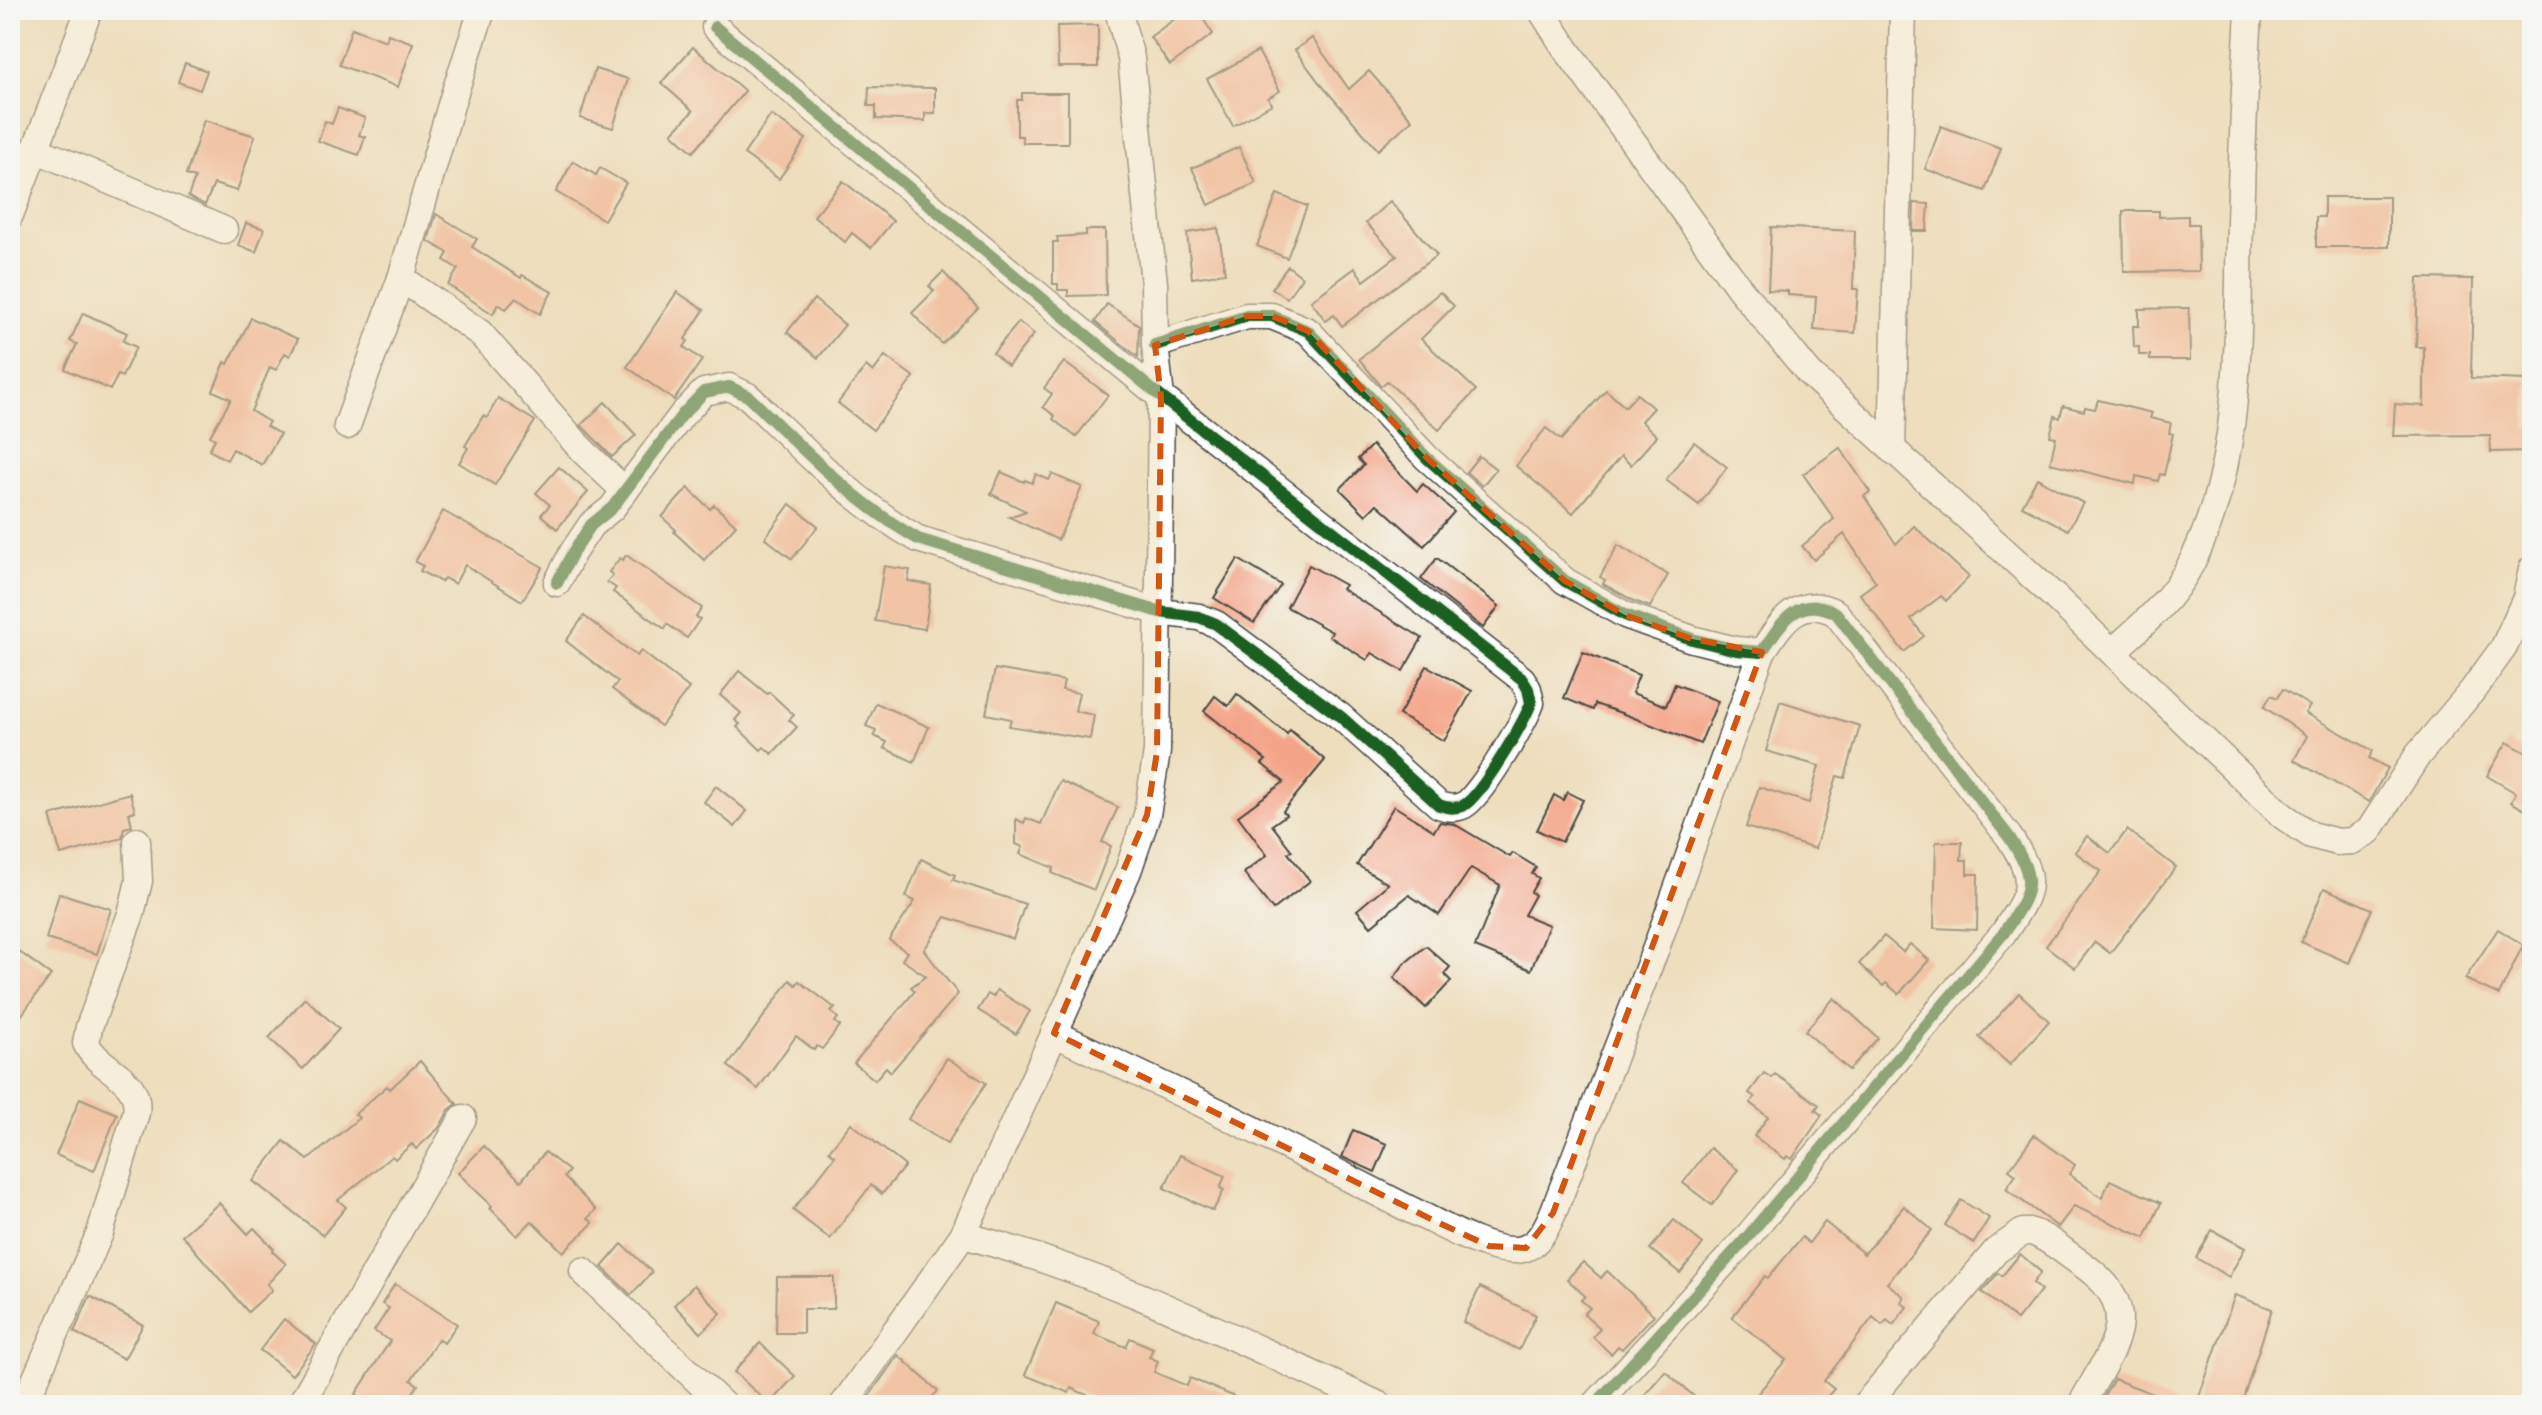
<svg xmlns="http://www.w3.org/2000/svg" width="2542" height="1415" font-family="'IM FELL Double Pica',serif">
<style>
.building{fill:#f4a488}
.lines{fill:none;stroke-linecap:round;stroke-linejoin:round}
.minor-casing{stroke:#484641;stroke-width:29}
.minor{stroke:#fff;stroke-width:26}
.cycleway-casing{stroke:#f6f6f2;stroke-width:17}
.cycleway{stroke:#1b5e20;stroke-width:12}
.marked{fill:none;stroke:#d5540f;stroke-width:6;stroke-dasharray:16 10;stroke-linejoin:round}
</style>
<rect width="100%" height="100%" fill="#f6f6f2"/>
<filter id="ink" filterUnits="userSpaceOnUse"><feTurbulence type="fractalNoise" baseFrequency=".0125" numOctaves="2"/><feDisplacementMap in="SourceGraphic" scale="16" xChannelSelector="R" yChannelSelector="G"/><feConvolveMatrix kernelMatrix="1 2 1 2 8 2 1 2 1" color-interpolation-filters="sRGB"/></filter>
<filter id="wash" filterUnits="userSpaceOnUse"><feTurbulence type="fractalNoise" baseFrequency=".006" numOctaves="4" result="noise"/><feDisplacementMap in="SourceGraphic" scale="32" xChannelSelector="R" yChannelSelector="G"/><feGaussianBlur stdDeviation="1.8" result="paint"/><feColorMatrix in="noise" values="0 0 0 0 0 0 0 0 0 0 0 0 0 0 0 0 0 1.4 0 .05"/><feComposite in="paint" operator="in"/></filter>
<g filter="url(#wash)">
<rect width="100%" height="100%" fill="#eedebe"/>
<g id="blocks">
<!-- building -->
<g class="building">
<polygon points="1187,10 1197,10 1213,34 1170,65 1150,37"/>
<polygon points="1098,25 1098,67 1058,67 1057,26"/>
<polygon points="352,28 386,41 388,34 413,43 398,87 339,65"/>
<polygon points="1312,38 1349,89 1369,71 1412,120 1378,150 1318,81 1295,50"/>
<polygon points="693,47 745,91 693,152 672,133 693,111 661,83"/>
<polygon points="1258,51 1280,91 1268,98 1272,104 1233,126 1207,79"/>
<polygon points="185,63 207,71 200,90 178,82"/>
<polygon points="595,69 628,79 613,128 580,118"/>
<polygon points="869,87 935,88 935,113 925,113 925,121 876,119 876,106 868,106"/>
<polygon points="1022,93 1068,93 1068,143 1023,143 1022,136 1017,136 1017,100 1022,100"/>
<polygon points="338,108 365,118 359,135 365,137 359,155 318,141 325,121 332,124"/>
<polygon points="771,115 806,139 779,179 744,154"/>
<polygon points="204,120 255,136 237,191 214,184 205,205 188,197 195,178 186,175"/>
<polygon points="1941,126 2001,148 1985,191 1925,169"/>
<polygon points="1239,147 1256,183 1209,205 1192,168"/>
<polygon points="573,161 596,175 600,168 626,183 604,220 556,192"/>
<polygon points="843,181 893,221 871,248 852,233 845,242 814,216"/>
<polygon points="1277,194 1307,206 1287,258 1257,246"/>
<polygon points="2324,197 2389,197 2389,247 2316,247 2316,217 2324,217"/>
<polygon points="1390,201 1437,255 1342,326 1334,315 1326,321 1311,301 1355,268 1364,281 1397,256 1366,223"/>
<polygon points="1914,203 1929,204 1927,231 1913,231"/>
<polygon points="2123,211 2159,211 2159,217 2188,216 2188,224 2198,224 2199,271 2124,272"/>
<polygon points="436,214 477,239 472,247 521,278 522,275 552,292 540,314 516,298 506,309 498,304 493,314 448,285 458,269 444,260 448,253 428,241"/>
<polygon points="246,223 264,229 256,252 238,245"/>
<polygon points="1771,227 1855,231 1853,289 1858,289 1855,333 1814,330 1816,297 1788,295 1788,291 1768,290"/>
<polygon points="1218,228 1225,273 1192,278 1187,233"/>
<polygon points="1086,230 1105,230 1106,295 1068,296 1068,290 1058,290 1058,284 1053,284 1053,242 1058,242 1057,237 1086,235"/>
<polygon points="1288,266 1302,277 1287,298 1272,288"/>
<polygon points="943,272 978,308 942,344 912,313 934,291 929,286"/>
<polygon points="2418,278 2473,279 2471,378 2528,380 2526,429 2532,429 2532,451 2491,452 2490,435 2393,436 2395,404 2424,406 2424,347 2416,347"/>
<polygon points="677,292 704,310 685,339 688,341 684,347 702,360 674,400 627,367"/>
<polygon points="1440,292 1454,306 1421,339 1476,390 1439,430 1387,381 1381,386 1359,359"/>
<polygon points="814,299 845,325 818,358 787,332"/>
<polygon points="1107,304 1139,325 1138,357 1095,322"/>
<polygon points="2189,308 2190,360 2150,360 2150,355 2139,355 2139,347 2134,347 2133,326 2139,326 2139,309"/>
<polygon points="83,313 127,333 123,341 136,347 122,377 118,375 110,390 65,369 77,344 70,341"/>
<polygon points="251,318 298,339 290,356 285,353 276,370 270,367 251,411 269,422 266,426 280,434 262,465 233,449 227,460 209,450 215,439 210,436 231,399 213,391 225,362 228,364"/>
<polygon points="1019,322 1034,334 1008,366 993,353"/>
<polygon points="885,356 914,377 873,430 838,403 866,366 873,372"/>
<polygon points="1064,362 1108,395 1076,437 1053,419 1055,416 1043,407 1052,394 1044,388"/>
<polygon points="1606,390 1625,407 1637,394 1653,408 1641,421 1657,436 1631,465 1621,456 1573,513 1516,466 1546,428 1561,440"/>
<polygon points="498,398 535,421 495,485 459,463 468,448 465,446 483,416 487,418"/>
<polygon points="2098,400 2152,413 2150,418 2171,423 2169,433 2173,434 2164,475 2160,474 2158,481 2136,476 2135,484 2050,463 2056,437 2050,436 2055,416 2060,418 2063,406 2084,411 2085,407 2095,409"/>
<polygon points="605,402 636,435 612,457 581,425"/>
<polygon points="1694,442 1727,467 1699,505 1666,480"/>
<polygon points="1372,445 1417,491 1423,484 1454,512 1424,546 1377,504 1366,515 1340,489 1364,465 1358,459"/>
<polygon points="1840,448 1870,492 1864,496 1896,544 1914,526 1969,577 1946,601 1941,596 1911,619 1924,636 1904,652 1860,594 1876,582 1844,534 1814,560 1802,546 1834,519 1803,474"/>
<polygon points="1479,456 1496,469 1482,486 1466,472"/>
<polygon points="559,467 588,492 557,529 541,515 550,505 536,493"/>
<polygon points="1001,472 1024,482 1025,480 1032,483 1036,474 1049,480 1052,474 1082,487 1058,540 1009,517 1026,511 991,494"/>
<polygon points="2037,478 2083,503 2068,530 2022,506"/>
<polygon points="688,488 710,509 714,505 736,525 704,560 674,532 676,530 662,517"/>
<polygon points="790,504 818,526 792,559 765,538"/>
<polygon points="443,511 543,567 522,601 465,565 455,584 444,578 441,582 420,571 423,566 415,562"/>
<polygon points="1618,545 1668,575 1650,607 1632,600 1603,584 1605,580 1600,577"/>
<polygon points="626,555 702,608 696,617 700,619 687,638 667,624 665,629 613,592 616,588 607,582 613,575 609,572 620,558 623,560"/>
<polygon points="1437,558 1499,606 1483,628 1421,579"/>
<polygon points="1238,559 1281,585 1254,623 1214,598"/>
<polygon points="1309,565 1345,585 1342,589 1422,638 1403,671 1372,653 1367,660 1329,636 1332,632 1287,607"/>
<polygon points="884,566 910,570 908,581 931,585 925,629 875,621"/>
<polygon points="584,616 637,656 641,651 689,688 661,726 612,689 618,682 566,641"/>
<polygon points="1583,652 1639,675 1632,693 1666,706 1675,684 1718,701 1700,744 1624,714 1595,704 1593,710 1564,698"/>
<polygon points="1427,666 1472,691 1444,741 1399,715"/>
<polygon points="995,669 1064,681 1062,690 1079,693 1075,711 1094,715 1090,739 1009,726 1011,719 986,714"/>
<polygon points="739,671 767,694 769,692 794,715 789,720 797,727 772,754 764,747 761,750 737,727 740,724 735,720 741,713 720,695"/>
<polygon points="2283,689 2310,706 2305,713 2373,751 2369,758 2388,768 2369,802 2294,760 2307,736 2264,707 2271,695 2277,698"/>
<polygon points="1237,694 1287,734 1290,730 1325,760 1283,811 1286,815 1272,825 1292,851 1288,853 1310,881 1273,910 1244,873 1267,855 1238,816 1284,782 1262,764 1266,760 1204,711 1215,696 1228,706"/>
<polygon points="1780,701 1860,726 1845,778 1837,776 1815,849 1746,827 1759,787 1809,803 1819,766 1766,751"/>
<polygon points="876,703 929,727 914,762 884,748 887,742 874,736 876,730 866,726"/>
<polygon points="2507,742 2532,756 2532,814 2511,802 2516,793 2487,776"/>
<polygon points="1060,781 1118,807 1102,842 1111,846 1094,890 1052,873 1054,868 1020,854 1023,847 1016,844 1016,819 1024,823 1026,818 1041,824"/>
<polygon points="716,786 747,811 735,827 704,802"/>
<polygon points="1567,792 1583,800 1562,842 1537,830 1554,795 1563,800"/>
<polygon points="130,793 135,811 129,813 132,826 124,828 122,838 61,855 50,816"/>
<polygon points="1394,806 1434,831 1440,822 1454,824 1510,857 1513,853 1536,867 1532,874 1539,878 1531,892 1535,895 1524,915 1549,925 1531,970 1475,947 1500,885 1471,868 1439,915 1409,895 1371,926 1357,910 1388,884 1357,865"/>
<polygon points="2127,830 2176,867 2110,953 2095,942 2075,968 2046,946 2101,871 2075,852 2087,836 2110,853"/>
<polygon points="1936,842 1962,842 1961,860 1967,860 1967,874 1978,874 1977,930 1934,928"/>
<polygon points="921,859 955,875 953,880 1025,904 1013,939 946,917 924,950 958,994 891,1072 886,1067 875,1080 854,1063 915,991 911,987 926,976 902,960 907,952 889,940 915,901 906,897"/>
<polygon points="2324,888 2372,909 2349,963 2301,942"/>
<polygon points="59,893 111,909 97,954 46,939"/>
<polygon points="2498,929 2523,945 2499,995 2465,979"/>
<polygon points="1884,936 1903,952 1910,944 1929,960 1899,994 1886,983 1883,986 1859,964"/>
<polygon points="10,945 51,975 10,1031"/>
<polygon points="1426,946 1450,967 1444,974 1451,981 1426,1008 1394,978 1404,964"/>
<polygon points="790,980 796,985 799,981 835,1008 831,1012 838,1018 835,1022 840,1026 822,1049 817,1046 814,1050 796,1036 758,1089 728,1066"/>
<polygon points="997,990 1030,1011 1016,1034 978,1010 988,994 993,997"/>
<polygon points="2019,993 2049,1021 2010,1065 1979,1037"/>
<polygon points="305,998 339,1029 303,1069 269,1038"/>
<polygon points="1834,998 1878,1038 1849,1070 1805,1031"/>
<polygon points="947,1058 986,1083 947,1144 908,1119"/>
<polygon points="420,1061 457,1104 449,1110 439,1128 416,1149 412,1144 395,1159 392,1156 338,1200 346,1207 323,1235 253,1181 284,1141 308,1160 359,1118 355,1114 387,1086 390,1089"/>
<polygon points="1764,1073 1772,1078 1775,1074 1797,1089 1819,1105 1815,1110 1822,1115 1792,1159 1787,1156 1785,1159 1754,1136 1768,1117 1750,1103 1755,1097 1749,1093"/>
<polygon points="80,1098 117,1114 94,1171 56,1155"/>
<polygon points="851,1123 905,1166 882,1194 871,1185 830,1239 793,1210 835,1156 829,1151"/>
<polygon points="1353,1130 1387,1144 1375,1172 1342,1157"/>
<polygon points="2034,1135 2075,1165 2069,1174 2102,1198 2110,1180 2161,1203 2145,1238 2074,1206 2058,1227 2006,1189 2016,1175 2009,1170"/>
<polygon points="484,1146 521,1181 545,1152 569,1171 564,1177 596,1210 588,1218 593,1223 563,1252 532,1221 517,1236 490,1208 492,1206 458,1173"/>
<polygon points="1710,1148 1738,1170 1712,1205 1683,1183"/>
<polygon points="1180,1155 1225,1176 1220,1188 1224,1190 1213,1211 1164,1188"/>
<polygon points="1961,1200 1989,1218 1974,1243 1945,1225"/>
<polygon points="219,1203 248,1234 254,1228 274,1249 272,1251 286,1264 267,1284 272,1290 248,1312 182,1235"/>
<polygon points="1904,1206 1932,1230 1887,1283 1904,1297 1901,1302 1907,1307 1893,1325 1887,1320 1882,1325 1873,1317 1824,1381 1834,1389 1820,1405 1748,1405 1786,1360 1732,1317 1765,1276 1768,1278 1802,1237 1809,1243 1825,1222 1864,1254"/>
<polygon points="1674,1220 1703,1244 1680,1273 1650,1249"/>
<polygon points="2212,1230 2245,1248 2229,1277 2196,1258"/>
<polygon points="622,1244 652,1272 631,1295 602,1267"/>
<polygon points="2020,1254 2041,1272 2033,1283 2041,1290 2017,1320 1982,1292 1998,1273 2002,1276"/>
<polygon points="1583,1262 1601,1278 1607,1271 1654,1315 1622,1349 1618,1346 1611,1354 1593,1337 1600,1328 1584,1314 1590,1308 1581,1300 1585,1296 1567,1279"/>
<polygon points="777,1277 834,1277 834,1309 803,1309 803,1333 776,1333"/>
<polygon points="395,1284 457,1324 444,1343 438,1339 411,1380 418,1385 405,1405 373,1405 356,1394 390,1341 374,1331 389,1308 382,1304"/>
<polygon points="694,1285 721,1313 701,1333 674,1305"/>
<polygon points="1480,1287 1536,1315 1519,1350 1463,1322"/>
<polygon points="2235,1295 2272,1309 2241,1405 2196,1405"/>
<polygon points="90,1296 143,1325 124,1359 74,1332"/>
<polygon points="1056,1303 1099,1321 1094,1334 1126,1347 1130,1338 1153,1348 1149,1357 1158,1361 1154,1372 1187,1386 1190,1378 1254,1405 1110,1405 1071,1388 1069,1393 1025,1375"/>
<polygon points="284,1319 316,1344 292,1375 260,1350"/>
<polygon points="760,1343 795,1376 769,1404 734,1372"/>
<polygon points="898,1355 938,1391 925,1405 863,1405"/>
<polygon points="1665,1371 1704,1405 1636,1405"/>
<polygon points="2114,1379 2179,1404 2178,1405 2099,1405"/>
</g>
</g>
</g>
<g filter="url(#ink)">
<use href="#blocks" fill-opacity="0" stroke="#484641" stroke-width="2"/>
<g class="lines">
<defs>
<g id="minor">
<polyline points="482,10 453,98 401,278 480,333 583,451 625,491"/>
<polyline points="1541,10 1566,49 1739,288 1809,373 2056,598 2283,816 2311,835 2337,842 2352,841 2369,831 2418,755 2472,691 2504,647 2526,598 2532,569"/>
<polyline points="35,149 224,230"/>
<polyline points="10,215 89,10"/>
<path d="M1155,345l92,-29h25l36,15 119,127 138,123 60,34 67,24 44,11 26,2c19,-29 36,-59 74,-39l173,224c30,46 22,54 -6,97l-260,308 -148,163"/>
<polyline points="347,426 401,278"/>
<polyline points="1892,450 1903,10"/>
<path d="M557,583l16,-31 18,-27 21,-17 70,-93 22,-23 25,-5 19,9c54,52 105,106 170,143l242,73 39,5 17,7 125,93 98,88c8,3 17,4 25,0 16,-8 60,-83 67,-102l-3,-14 -6,-10 -361,-282 -446,-370"/>
<path d="M2112,652c31,-27 61,-53 80,-90 52,-103 45,-228 48,-340 2,-71 5,-141 9,-212"/>
<path d="M1054,1033c55,27 110,52 165,79 64,32 127,65 190,97 28,13 77,43 107,41 21,-1 30,-21 37,-37l103,-265 106,-296"/>
<path d="M963,1235c145,38 281,108 416,170"/>
<polyline points="583,1271 723,1405"/>
<path d="M24,1405l76,-172 36,-120c6,-37 -38,-42 -50,-70l3,-16 42,-113 8,-33 -2,-40"/>
<polyline points="300,1405 463,1118"/>
<polyline points="843,1405 963,1235 1128,871 1147,815 1157,752 1161,397 1155,345 1154,283 1131,58 1118,10"/>
<path d="M1865,1405l131,-154 27,-19h9c17,6 32,20 47,30 70,47 33,85 2,143"/>
</g>
</defs>
<!-- minor casing -->
<use href="#minor" class="minor-casing"/>
<!-- minor -->
<use href="#minor" class="minor"/>
<defs>
<g id="cycleway">
<path d="M1155,345l92,-29h25l36,15 119,127 138,123 60,34 67,24 44,11 26,2c19,-29 36,-59 74,-39l173,224c30,46 22,54 -6,97l-260,308 -148,163"/>
<path d="M557,583l16,-31 18,-27 21,-17 70,-93 22,-23 25,-5 19,9c54,52 105,106 170,143l242,73 39,5 17,7 125,93 98,88c8,3 17,4 25,0 16,-8 60,-83 67,-102l-3,-14 -6,-10 -361,-282 -446,-370"/>
</g>
</defs>
<!-- cycleway casing -->
<use href="#cycleway" class="cycleway-casing"/>
<!-- cycleway -->
<use href="#cycleway" class="cycleway"/>
</g>
</g>
<!-- marked area -->
<path d="M0 0H2542V1415H0ZM1247,316h25l36,15 119,127 138,123 60,34 67,24 70,13 -209,561 -27,35 -37,-2 -52,-24 -383,-189 93,-218 10,-63 4,-355 -6,-52z" fill="#eedebe" fill-opacity=".55" fill-rule="evenodd"/>
<path class="marked" d="M1247,316h25l36,15 119,127 138,123 60,34 67,24 70,13 -209,561 -27,35 -37,-2 -52,-24 -383,-189 93,-218 10,-63 4,-355 -6,-52z"/>
<!-- margin -->
<rect width="2542" height="1415" fill="none" stroke="#f6f6f2" stroke-width="40"/>
</svg>
